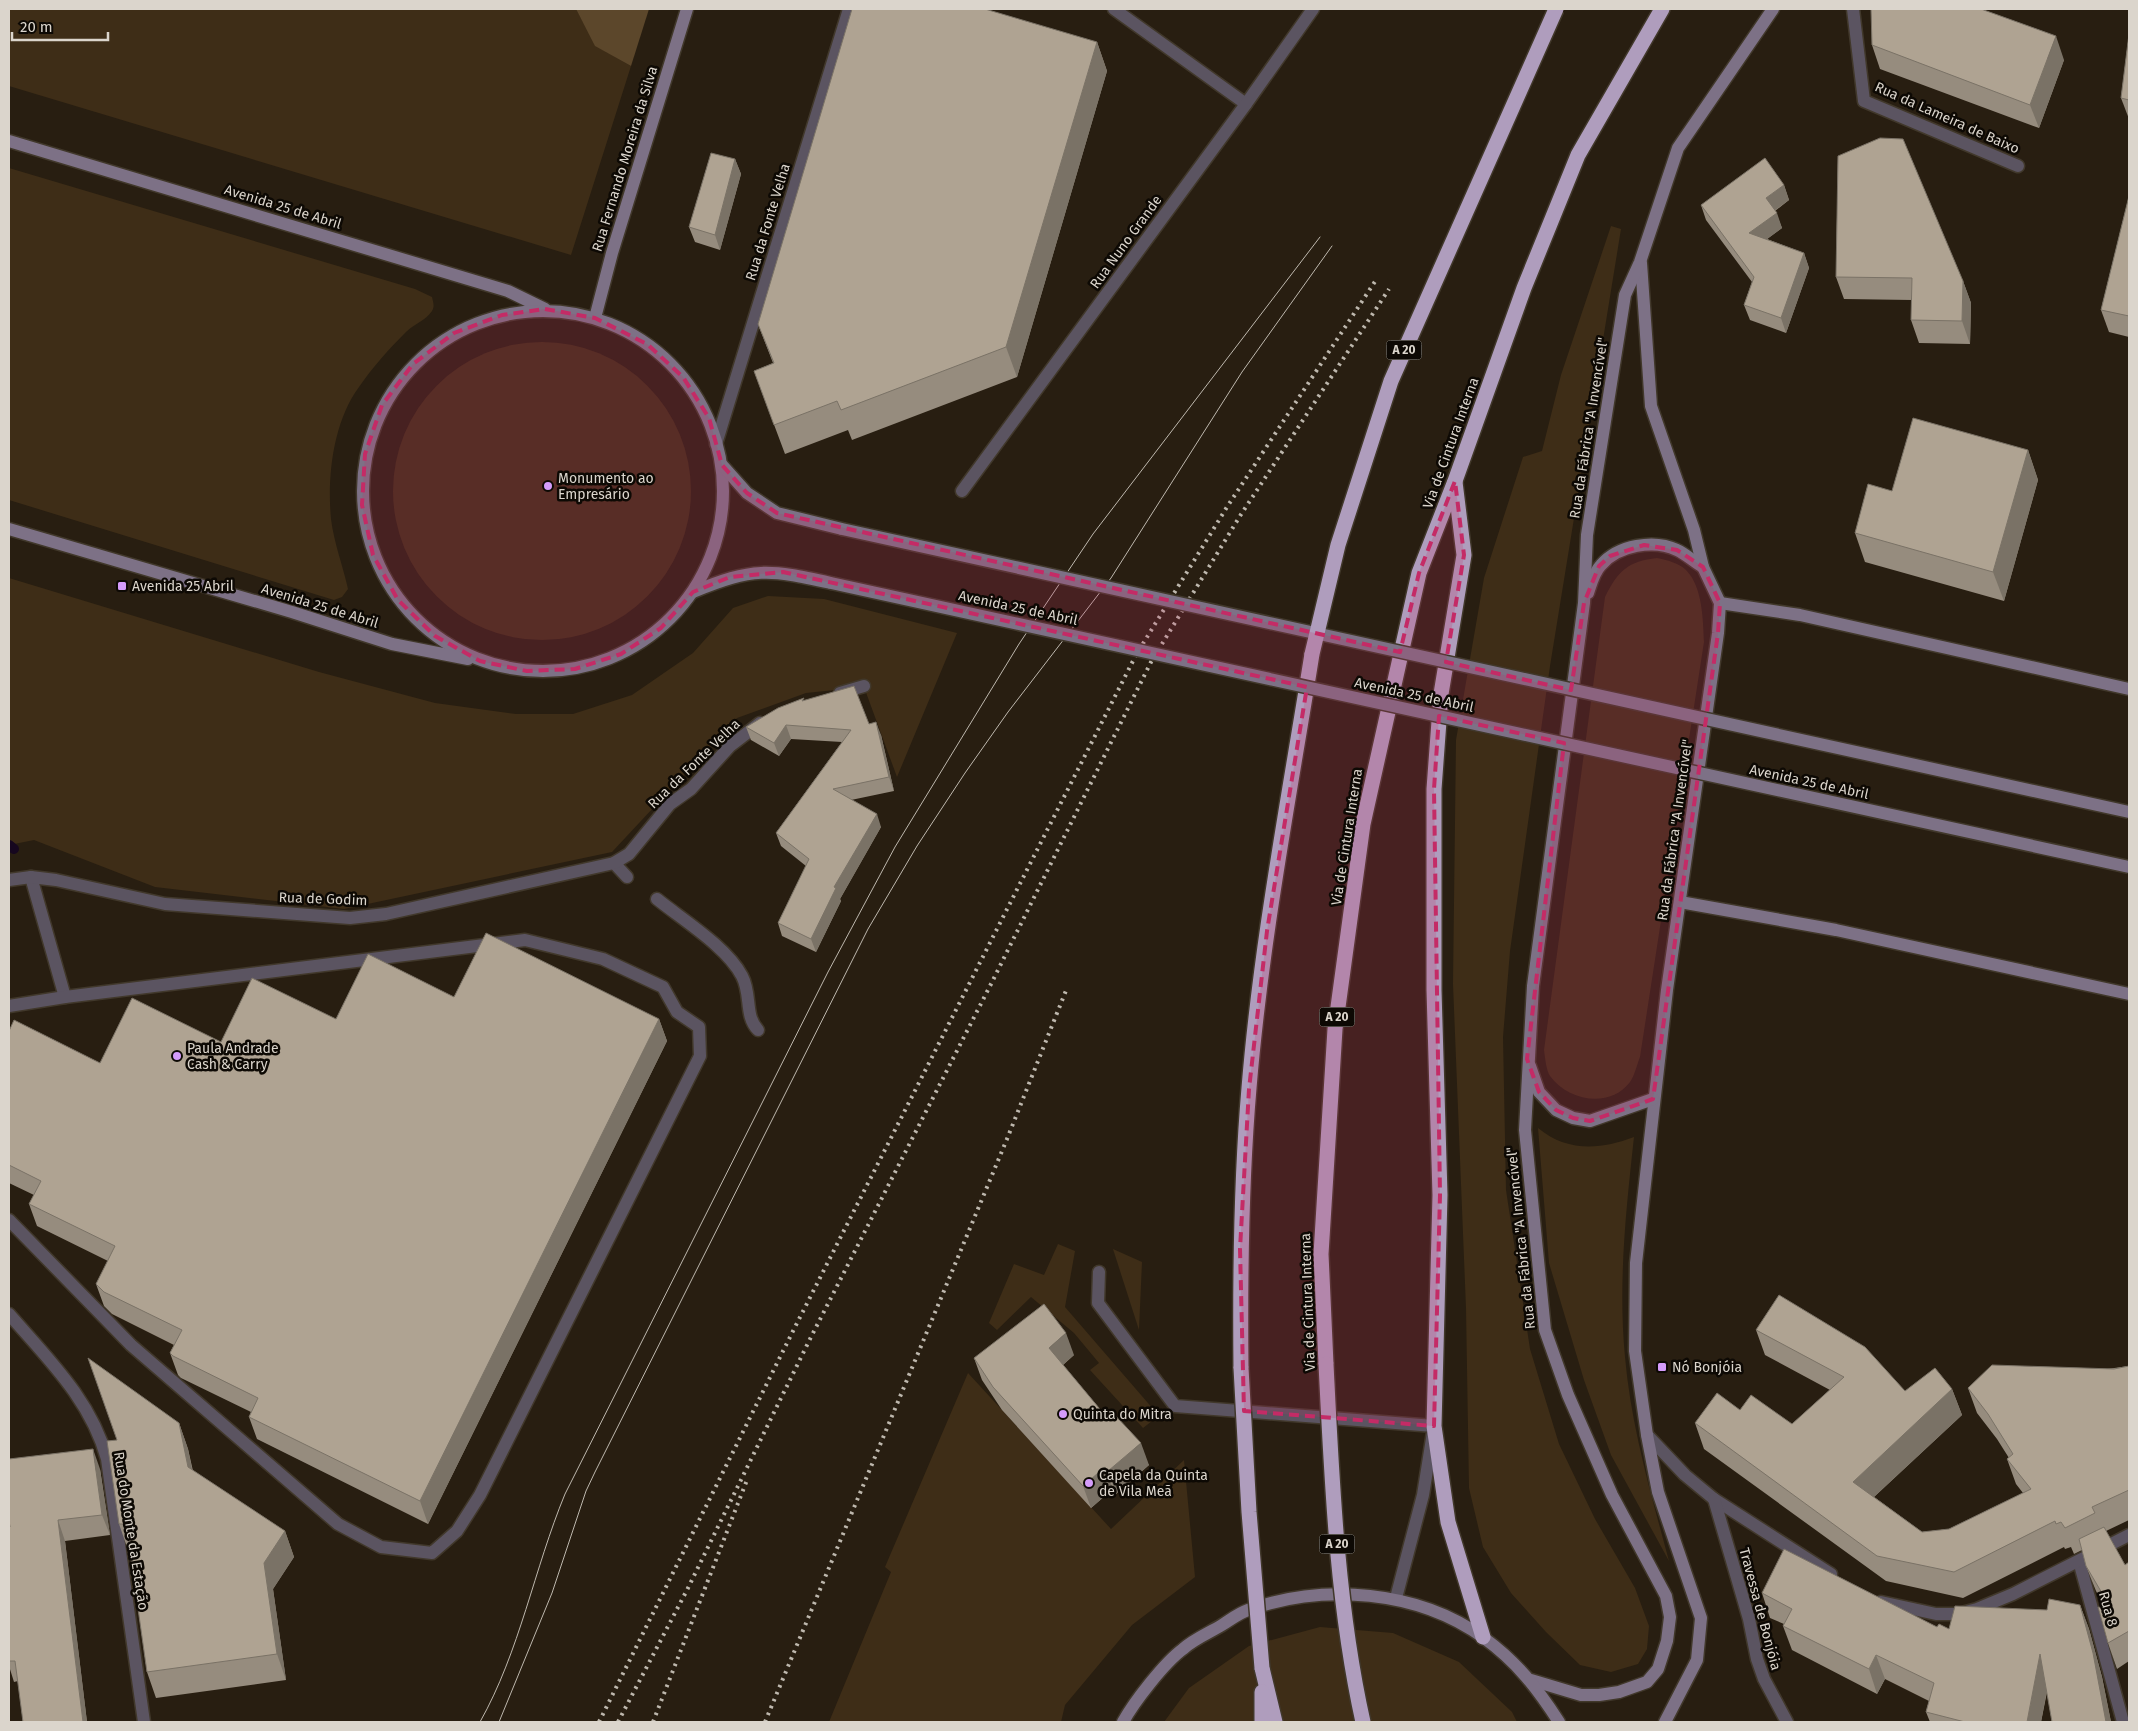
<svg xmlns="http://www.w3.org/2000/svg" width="2138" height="1731" font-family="'Fira Sans',sans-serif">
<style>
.green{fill:#3e2d17}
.forest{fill:#5c472b}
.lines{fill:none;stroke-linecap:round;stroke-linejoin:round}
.stream{stroke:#16071f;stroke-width:10}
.lane-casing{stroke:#41382b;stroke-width:15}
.street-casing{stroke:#41382b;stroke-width:15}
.secondary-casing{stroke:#41382b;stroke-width:15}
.highway-casing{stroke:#41382b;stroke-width:18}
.lane{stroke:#5b5461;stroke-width:12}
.street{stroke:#5b5461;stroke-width:12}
.secondary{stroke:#7d7186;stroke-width:12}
.highway{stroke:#af9dbd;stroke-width:15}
.tram{stroke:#beb8ae;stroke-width:1}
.rail{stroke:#beb8ae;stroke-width:4;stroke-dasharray:2.5 5;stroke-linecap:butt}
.secondary-bridge-casing{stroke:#41382b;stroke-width:15;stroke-linecap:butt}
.highway-bridge-casing{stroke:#41382b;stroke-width:18;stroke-linecap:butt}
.secondary-bridge{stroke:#7d7186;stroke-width:12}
.highway-bridge{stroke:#af9dbd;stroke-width:15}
.wall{fill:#968c7e}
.shaded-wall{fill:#7a7266}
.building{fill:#afa392;stroke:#7a7266}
.marked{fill:#c42b66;fill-opacity:0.2;stroke:#c42b66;stroke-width:4;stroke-dasharray:10 6;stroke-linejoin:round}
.poi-dot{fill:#d59cfb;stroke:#0d0904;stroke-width:2}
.labels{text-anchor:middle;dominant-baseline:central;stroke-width:5;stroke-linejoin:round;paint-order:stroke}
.shield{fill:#0d0904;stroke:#9d9890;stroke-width:1}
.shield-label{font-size:12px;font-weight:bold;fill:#dbd5cc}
.street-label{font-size:14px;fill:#dbd5cc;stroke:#0d0904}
.poi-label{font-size:14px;fill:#dbd5cc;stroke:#0d0904;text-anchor:start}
</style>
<rect width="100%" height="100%" fill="#281e11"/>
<!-- green -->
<g class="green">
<polygon points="9,9 576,9 596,46 631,66 571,255 9,86"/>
<path d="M9,168l406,121 17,8c1,5 3,9 0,14 -7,10 -18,13 -26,21 -17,17 -34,36 -47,55 -26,35 -32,90 -28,132 3,24 12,47 17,70l-6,8 -8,3 -325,-100z"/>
<polygon points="1611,226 1621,229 1550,666 1510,951 1503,1037 1506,1190 1530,1349 1559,1444 1595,1519 1635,1588 1649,1626 1647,1649 1638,1664 1611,1672 1580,1665 1546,1632 1511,1593 1483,1547 1469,1488 1466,1308 1453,984 1456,740 1484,578 1523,457 1542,451 1561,375"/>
<circle cx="542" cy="491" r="149"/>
<path d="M1657,558c10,2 22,5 29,12 17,17 17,51 18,72l-64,415c-3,7 -5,18 -10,25 -20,27 -62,19 -80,-6 -4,-6 -5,-19 -6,-26l61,-453c13,-26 23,-36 52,-39z"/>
<polygon points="9,578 319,672 435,703 516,714 573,714 632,695 693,653 733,608 768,596 824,599 957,633 897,777 864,687 806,693 737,718 612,852 344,909 155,887 34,840 9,845"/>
<path d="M1538,1128c29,24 62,22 96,9 -8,73 -16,146 -9,220 6,69 26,137 44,204l-58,-106 -27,-75 -35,-117z"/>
<polygon points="1058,1244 1075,1251 1065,1307 1154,1410 1152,1421 1143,1428 1090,1370 1099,1363 1074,1333 1031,1297 997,1330 989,1323 1014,1264 1044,1275"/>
<polygon points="1113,1249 1142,1262 1139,1330"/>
<polygon points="968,1373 1111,1529 1184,1460 1195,1577 1132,1625 1065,1705 1061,1722 829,1722 891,1572 885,1567"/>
<polygon points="1320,1627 1393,1633 1459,1662 1512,1712 1517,1722 1164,1722 1189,1688 1249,1646"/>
</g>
<!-- forest -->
<polygon class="forest" points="576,9 649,9 631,66 595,46"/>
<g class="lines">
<!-- stream -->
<polyline class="stream" points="9,845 14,849"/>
<defs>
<g id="lane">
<polyline points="31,877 65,997"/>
<polyline points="9,1006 65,997 525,940 603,959 663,987 677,1012 699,1027 700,1056 480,1495 457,1531 432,1553 381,1547 338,1524 131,1345 9,1220"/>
</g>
<g id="street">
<polyline points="1114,9 1246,104"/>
<polyline points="1853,9 1864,101 2018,166"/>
<polyline points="716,444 849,9"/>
<polyline points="962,491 1246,104 1313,9"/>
<polyline points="840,693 864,686"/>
<polyline points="614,863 627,877"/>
<polyline points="9,880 31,877 56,880 165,904 350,918 386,914 614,863 629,854 670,804 691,789 730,746 760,723"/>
<path d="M657,899c26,21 70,48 85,77 10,19 2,39 16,54"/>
<polyline points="1099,1272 1098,1303 1175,1406 1434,1426 1423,1495 1396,1598"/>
<path d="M9,1314c39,45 82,86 98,145l37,263"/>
<polyline points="1647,1435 1685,1475 1714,1499 1831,1574"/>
<polyline points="1714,1499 1749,1619 1757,1659 1764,1679 1787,1722"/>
<polyline points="2079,1561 2123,1722"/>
<polyline points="1881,1602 1936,1614 1958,1614 1977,1609 2013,1594 2129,1535"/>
</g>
<g id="secondary">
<polyline points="9,141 508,291 545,309"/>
<polyline points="1641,263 1651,406 1694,530 1703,567 1720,603 1718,633 1667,990 1636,1263 1635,1351 1647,1435 1658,1492 1701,1618 1697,1660 1665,1722"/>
<circle cx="543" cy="491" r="180"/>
<polyline points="595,318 612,253 687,9"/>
<polyline points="722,465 747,493 777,513 842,529"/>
<polyline points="9,529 292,612 392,644 468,659"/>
<path d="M693,592c61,-25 75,-23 138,-9"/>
<path d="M1588,593c3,-9 6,-21 13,-28 17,-20 53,-26 76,-15 9,4 17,12 26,17"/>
<polyline points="1720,603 1800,615 2129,689"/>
<polyline points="1680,902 1836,930 2129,994"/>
<polyline points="1530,1066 1539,1092 1556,1110 1573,1118 1590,1121 1653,1099"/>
<polyline points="1531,1680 1581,1695 1599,1695 1619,1692 1647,1682 1658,1669 1667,1641 1670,1617 1666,1596 1612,1495 1568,1395 1545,1330 1525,1130 1533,986 1584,603 1587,535 1625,295 1640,262 1678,148 1773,9"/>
<path d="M1123,1722c11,-20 41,-59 60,-73 11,-10 26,-16 39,-24 8,-5 17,-12 26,-15 76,-27 170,-20 236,28 33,24 53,50 75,84"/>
</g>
<g id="highway">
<polyline points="1455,482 1464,555 1441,694 1434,789 1434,990 1440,1195 1434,1426 1448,1522 1483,1637"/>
<polyline points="1326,1364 1321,1254 1335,1029 1363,824 1419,573 1455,481 1524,288 1578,155 1662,9"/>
<path d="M1241,1368c-1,-93 0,-187 8,-280 12,-146 40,-290 63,-434"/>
<polyline points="1262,1668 1275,1722"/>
<polyline points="1262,1722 1262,1692"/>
</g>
</defs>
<!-- lane casing -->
<use href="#lane" class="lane-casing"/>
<!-- street casing -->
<use href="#street" class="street-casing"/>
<!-- secondary casing -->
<use href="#secondary" class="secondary-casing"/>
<!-- highway casing -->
<use href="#highway" class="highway-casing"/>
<!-- lane -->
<use href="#lane" class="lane"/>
<!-- street -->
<use href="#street" class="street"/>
<!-- secondary -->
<use href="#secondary" class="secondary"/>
<!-- highway -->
<use href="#highway" class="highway"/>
<!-- tram -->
<g class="tram">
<path d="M480,1722c40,-71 54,-153 85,-228l263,-522 67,-125 124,-203 74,-110 227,-297"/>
<polyline points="499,1722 552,1593 586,1491 595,1472 868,929 917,846 965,773 1008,712 1111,578 1242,372 1332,246"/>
</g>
<!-- rail -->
<g class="rail">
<polyline points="599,1722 792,1333 1136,655 1227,507 1376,280"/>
<polyline points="618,1722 687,1590 809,1341 991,984 1151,662 1240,516 1389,289"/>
<polyline points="653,1722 747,1480"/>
<polyline points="765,1722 1007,1139 1067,988"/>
</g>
<defs>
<g id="secondary-bridge">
<polyline points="842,529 2129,812"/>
<polyline points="831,583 2129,867"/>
</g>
<g id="highway-bridge">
<polyline points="1312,654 1338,545 1391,381 1556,9"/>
<path d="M1326,1364c6,120 11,241 37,358"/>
<polyline points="1241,1368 1249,1512 1262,1668"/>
</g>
</defs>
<!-- secondary-bridge casing -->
<use href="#secondary-bridge" class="secondary-bridge-casing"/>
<!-- highway-bridge casing -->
<use href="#highway-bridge" class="highway-bridge-casing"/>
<!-- secondary-bridge -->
<use href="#secondary-bridge" class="secondary-bridge"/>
<!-- highway-bridge -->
<use href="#highway-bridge" class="highway-bridge"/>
</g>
<!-- wall -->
<g class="wall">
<polygon points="2129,34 2129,119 2121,98"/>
<polygon points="1097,42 1107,71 1017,377 852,440 848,430 785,454 754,371 773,363 758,324"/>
<polygon points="1872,45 2064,60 2039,128 1880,69"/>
<polygon points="1838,156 1963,281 1971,303 1970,344 1919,343 1911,320 1912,300 1844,299 1836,277"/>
<polygon points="735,159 741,174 720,250 695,242 689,227"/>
<polygon points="1784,185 1789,200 1775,211 1782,228 1767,239 1804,253 1809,268 1786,333 1750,320 1744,305 1752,282 1706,220 1701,205"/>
<polygon points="2129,196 2129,337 2109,332 2101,310"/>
<polygon points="2028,450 2038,480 2004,601 1865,562 1855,533 1892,491"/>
<polygon points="804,700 869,724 881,735 894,791 851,800 881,827 840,899 841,901 816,952 782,936 778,923 806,866 781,846 776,833 842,742 791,739 779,756 751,740 746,727"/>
<polygon points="454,997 659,1019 667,1041 428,1524 257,1439 249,1417 251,1412 181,1378 178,1375 170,1353 174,1345 112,1314 104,1306 96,1284 108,1261 37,1226 29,1204 34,1195 9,1183 9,1031 100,1063 221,1042 336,1019"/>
<polygon points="1756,1330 1905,1391 1952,1389 1962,1415 1874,1497 1922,1532 1949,1529 2023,1493 2016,1484 2007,1459 2009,1458 1997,1439 1977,1413 1968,1388 2129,1366 2129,1520 2106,1531 2125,1565 2129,1562 2129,1661 2117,1669 2108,1643 2106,1609 2096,1591 2086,1566 2082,1550 2074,1554 2071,1547 2065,1549 2064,1547 1963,1598 1886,1581 1704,1449 1695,1423 1740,1410 1792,1424 1830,1390 1765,1355"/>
<polygon points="1074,1355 1063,1365 1109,1420 1149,1465 1116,1494 1113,1489 1091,1508 1002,1410 982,1380 974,1358"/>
<polygon points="179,1423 188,1449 193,1471 285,1531 294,1557 273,1589 286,1680 156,1698 147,1672 130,1550 128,1550 119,1524 117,1440"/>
<polygon points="100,1469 110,1535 65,1541 87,1722 23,1722 18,1681 14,1682 9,1666 9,1527"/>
<polygon points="1762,1593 1949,1629 2047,1610 2080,1605 2089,1629 2102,1677 2111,1722 2052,1722 2047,1692 2041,1722 1930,1722 1926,1712 1929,1701 1885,1679 1877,1694 1792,1650 1783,1626 1784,1624 1770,1618"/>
</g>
<!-- shaded-wall -->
<g class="shaded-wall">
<polygon points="2056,36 2064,60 2039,128 2030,105"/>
<polygon points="1097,42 1107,71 1017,377 1006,347"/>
<polygon points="735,159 741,174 720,250 715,235"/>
<polygon points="1784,185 1789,200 1771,213 1766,198"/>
<polygon points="1777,213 1782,228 1755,248 1749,233"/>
<polygon points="1804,253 1809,268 1786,333 1781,318"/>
<polygon points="1963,281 1971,303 1970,344 1962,321"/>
<polygon points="2028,450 2038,480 2004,601 1993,572"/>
<polygon points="876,722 881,735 894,791 889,777"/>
<polygon points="786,725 791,739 779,756 774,743"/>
<polygon points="877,814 881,827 840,899 841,901 816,952 811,939 834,887"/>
<polygon points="659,1019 667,1041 428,1524 420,1501"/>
<polygon points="1066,1333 1074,1355 1057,1370 1049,1348"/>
<polygon points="1952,1389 1962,1415 1862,1508 1853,1482"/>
<polygon points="179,1423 188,1449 197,1494 188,1467"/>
<polygon points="1141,1443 1149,1465 1116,1494 1108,1471"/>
<polygon points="93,1449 100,1469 110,1535 102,1515"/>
<polygon points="1105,1467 1113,1489 1091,1508 1083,1486"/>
<polygon points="58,1520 65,1541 87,1722 83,1722"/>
<polygon points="285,1531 294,1557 273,1589 286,1680 277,1654 264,1563"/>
<polygon points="2080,1605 2089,1629 2102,1677 2111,1722 2106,1722"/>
<polygon points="2040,1654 2049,1679 2041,1722 2027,1722"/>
<polygon points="1876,1655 1885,1679 1877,1694 1869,1669"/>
</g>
<!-- building -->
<g class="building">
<polygon points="852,9 985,9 1097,42 1006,347 841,410 837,401 774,425 754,371 774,363 758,324"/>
<polygon points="1871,9 1981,9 2056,36 2030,105 1872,45"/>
<polygon points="2129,34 2129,100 2121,98"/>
<polygon points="1880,138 1903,139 1963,281 1962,321 1911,320 1912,278 1836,277 1838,156"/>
<polygon points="711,153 735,159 715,235 689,227"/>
<polygon points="1765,158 1784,185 1766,198 1777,213 1749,233 1804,253 1781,318 1744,305 1754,277 1701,205"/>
<polygon points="2129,196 2129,316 2101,310"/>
<polygon points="1913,418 2028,450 1993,572 1855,533 1868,484 1892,491"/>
<polygon points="854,686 869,724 876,722 889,777 833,789 877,814 834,887 836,888 811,939 778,923 809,859 776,833 851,730 786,725 774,743 746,727 778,708 804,698 802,701"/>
<polygon points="486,933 659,1019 420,1501 249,1417 258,1398 173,1356 170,1353 182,1330 104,1292 96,1284 115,1246 29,1204 41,1181 9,1165 9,1031 14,1020 100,1063 132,998 221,1042 252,978 336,1019 368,954 454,997"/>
<polygon points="1779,1295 1865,1347 1905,1391 1935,1368 1952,1389 1853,1482 1922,1532 1949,1529 2031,1489 2007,1459 2013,1454 1988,1414 1968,1388 1992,1365 2114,1369 2129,1366 2129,1490 2092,1507 2095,1513 2065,1528 2061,1522 2056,1524 2055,1521 1954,1572 1877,1556 1695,1423 1717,1393 1740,1410 1751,1395 1792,1424 1844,1377 1756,1330"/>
<polygon points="1044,1304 1066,1333 1049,1348 1109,1420 1115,1415 1141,1443 1108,1471 1105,1467 1083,1486 993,1387 974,1358"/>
<polygon points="88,1358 179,1423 188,1467 285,1531 264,1563 277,1654 147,1672 126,1524 119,1524 107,1441 117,1440"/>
<polygon points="93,1449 102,1515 58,1520 83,1722 23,1722 15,1661 9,1661 9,1527 10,1527 9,1521 9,1459"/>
<polygon points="2104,1527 2125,1565 2129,1562 2129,1631 2108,1643 2098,1607 2112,1610 2086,1566 2079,1539"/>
<polygon points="1784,1549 1937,1627 1939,1624 1949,1629 1955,1606 2047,1610 2049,1599 2080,1605 2093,1653 2106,1722 2052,1722 2040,1654 2027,1722 1965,1722 1926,1712 1934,1683 1876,1655 1869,1669 1783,1626 1792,1609 1762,1593"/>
</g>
<!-- marked area -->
<path class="marked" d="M545,309l50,9 52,26 36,33 26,41 13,47 25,28 30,20 623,139 19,-79 36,-92 9,74 -18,107 125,28 13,-87 15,-37 11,-10 34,-11 33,5 26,17 17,36 -2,30 -65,466 -63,22 -17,-3 -17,-8 -17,-18 -12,-33 37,-316 -125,-27 -5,73 6,406 -6,231 -190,-15 -4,-162 9,-160 18,-158 40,-244 -524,-115 -53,5 -37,15 -32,36 -40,26 -46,15 -48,2 -47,-10 -45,-25 -37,-36 -25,-45 -11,-50 3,-51 17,-49 31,-41 41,-31 48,-18z"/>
<!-- markers -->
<g class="poi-dot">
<circle cx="548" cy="486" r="5"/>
<rect x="117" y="581" width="10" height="10" rx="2.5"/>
<circle cx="177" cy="1056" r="5"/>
<rect x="1657" y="1362" width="10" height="10" rx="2.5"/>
<circle cx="1063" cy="1414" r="5"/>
<circle cx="1089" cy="1483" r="5"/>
</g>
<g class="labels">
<!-- shield labels -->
<g class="shield">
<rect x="1386.5" y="340.5" width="35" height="19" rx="4"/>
<rect x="1319.5" y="1007.5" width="35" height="19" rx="4"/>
<rect x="1319.5" y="1534.5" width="35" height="19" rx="4"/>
</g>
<g class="shield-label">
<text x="1404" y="350">A 20</text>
<text x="1337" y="1017">A 20</text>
<text x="1337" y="1544">A 20</text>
</g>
<!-- street labels -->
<g class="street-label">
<text transform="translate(1947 118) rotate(24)">Rua da Lameira de Baixo</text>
<text transform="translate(625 159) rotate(-73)">Rua Fernando Moreira da Silva</text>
<text transform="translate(283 207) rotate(17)">Avenida 25 de Abril</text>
<text transform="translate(768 222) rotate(-73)">Rua da Fonte Velha</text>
<text transform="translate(1126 242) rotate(-54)">Rua Nuno Grande</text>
<text transform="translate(1589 428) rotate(-81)">Rua da Fábrica "A Invencível"</text>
<text transform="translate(1451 443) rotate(-70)">Via de Cintura Interna</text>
<text transform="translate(320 606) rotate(17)">Avenida 25 de Abril</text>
<text transform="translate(1018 608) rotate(12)">Avenida 25 de Abril</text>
<text transform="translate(1414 695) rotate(12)">Avenida 25 de Abril</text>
<text transform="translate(694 764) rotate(-44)">Rua da Fonte Velha</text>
<text transform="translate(1809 782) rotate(12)">Avenida 25 de Abril</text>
<text transform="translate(1675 830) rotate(-82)">Rua da Fábrica "A Invencível"</text>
<text transform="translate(1347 837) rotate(-81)">Via de Cintura Interna</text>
<text transform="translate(323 899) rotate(2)">Rua de Godim</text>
<text transform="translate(1521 1238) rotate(-96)">Rua da Fábrica "A Invencível"</text>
<text transform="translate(1308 1302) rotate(-92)">Via de Cintura Interna</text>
<text transform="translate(131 1531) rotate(81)">Rua do Monte da Estação</text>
<text transform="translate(1760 1609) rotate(75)">Travessa de Bonjóia</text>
<text transform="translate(2108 1609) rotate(74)">Rua 8</text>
</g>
<!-- poi labels -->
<g class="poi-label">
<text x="558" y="478">Monumento ao<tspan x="558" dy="16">Empresário</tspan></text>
<text x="132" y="586">Avenida 25 Abril</text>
<text x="187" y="1048">Paula Andrade<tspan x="187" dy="16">Cash &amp; Carry</tspan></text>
<text x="1672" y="1367">Nó Bonjóia</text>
<text x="1073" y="1414">Quinta do Mitra</text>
<text x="1099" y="1475">Capela da Quinta<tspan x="1099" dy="16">de Vila Meã</tspan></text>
</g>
</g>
<!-- border -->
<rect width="2138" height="1731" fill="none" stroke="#dbd5cc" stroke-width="20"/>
<!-- scale -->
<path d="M12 32v8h96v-8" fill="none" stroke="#dbd5cc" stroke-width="2.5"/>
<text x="20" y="32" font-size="15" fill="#dbd5cc" stroke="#0d0904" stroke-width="4" paint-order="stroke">20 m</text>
</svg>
